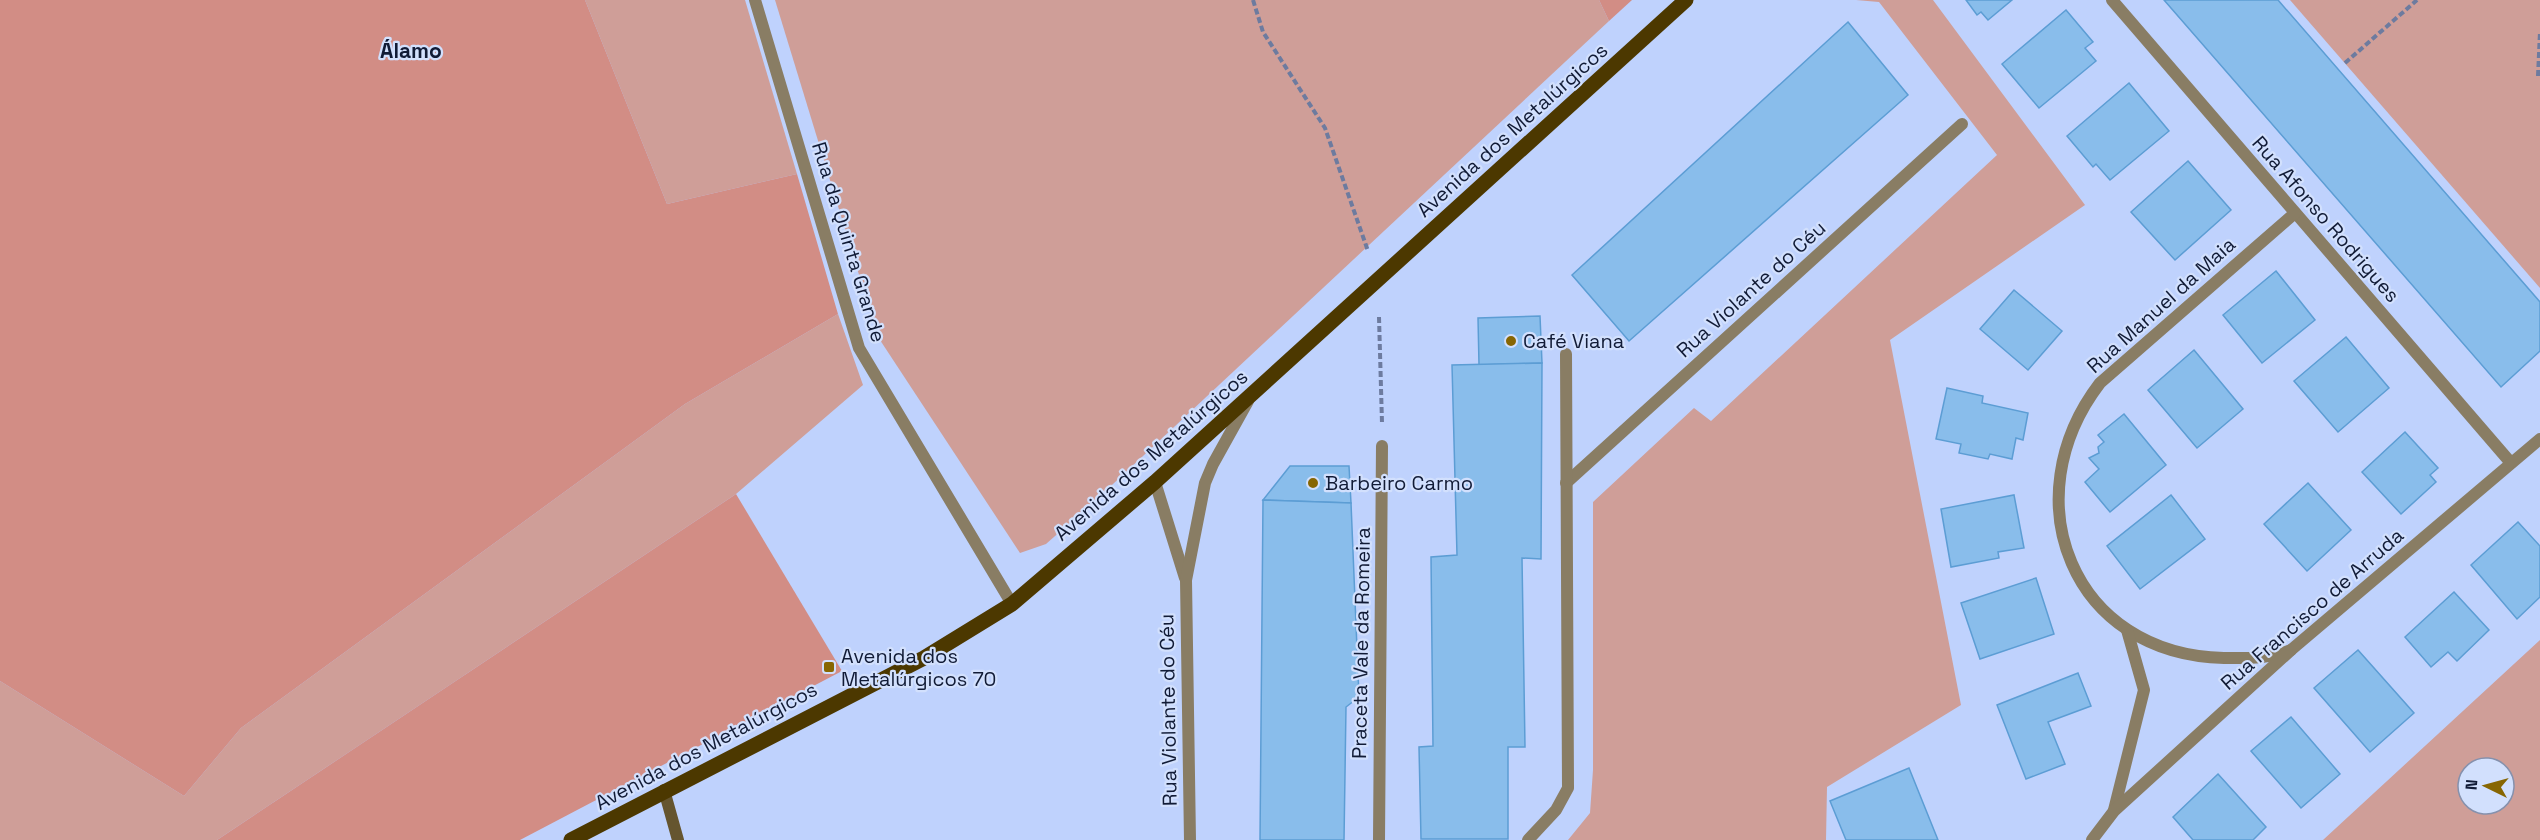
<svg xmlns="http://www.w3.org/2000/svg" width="2540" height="840" font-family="'Space Grotesk',sans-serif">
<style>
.green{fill:#cf9e98;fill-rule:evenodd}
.forest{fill:#d28d85}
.building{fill:#89bdeb;stroke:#5c9dd4;stroke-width:1.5}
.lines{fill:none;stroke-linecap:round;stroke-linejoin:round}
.path{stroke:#6d7b9f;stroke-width:4;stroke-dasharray:6 3;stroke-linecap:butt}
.street{stroke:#897d64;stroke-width:12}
.secondary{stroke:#65552f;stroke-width:12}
.primary{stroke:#4c3800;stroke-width:15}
.poi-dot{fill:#876602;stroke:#d2e0fd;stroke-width:2}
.labels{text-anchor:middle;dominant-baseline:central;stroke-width:4.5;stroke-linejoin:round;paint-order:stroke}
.street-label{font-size:20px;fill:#111b36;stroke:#d2e0fd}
.poi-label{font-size:20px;fill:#111b36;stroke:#d2e0fd;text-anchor:start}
.neighbourhood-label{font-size:21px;font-weight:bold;fill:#111b36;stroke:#d2e0fd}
</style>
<rect width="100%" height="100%" fill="#bfd2fd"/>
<!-- green -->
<g class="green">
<polygon points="585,0 745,0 797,174 667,204"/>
<polygon points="775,0 1599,0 1609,21 1098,498 1046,544 1020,553 878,337"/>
<polygon points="1856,0 1933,0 2085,205 1890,340 1961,705 1827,787 1826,840 1568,840 1590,813 1593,770 1593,502 1694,408 1711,421 1997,155 1879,2"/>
<polygon points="2290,0 2540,0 2540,288"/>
<polygon points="838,314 863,385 736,494 217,840 0,840 0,681 184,796 241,728 685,404"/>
<path d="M2540,640v200h-217zM2468,768h36v36h-36z"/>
</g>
<!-- forest -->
<g class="forest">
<polygon points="0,0 585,0 667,204 797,174 838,314 685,404 241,728 184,796 0,681"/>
<polygon points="1599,0 1632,0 1609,21"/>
<polygon points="736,494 842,671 520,840 217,840"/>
</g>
<!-- building -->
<g class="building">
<polygon points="1966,0 2012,0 1988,20 1981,12 1977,15"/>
<polygon points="2164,0 2278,0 2540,302 2540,351 2501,387"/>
<polygon points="2066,10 2093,42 2085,48 2096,61 2039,108 2002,64"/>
<polygon points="1848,22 1908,95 1629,341 1572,275"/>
<polygon points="2129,83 2169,131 2110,180 2096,164 2093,167 2067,136"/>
<polygon points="2188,161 2231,210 2175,260 2131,212"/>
<polygon points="2276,271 2315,320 2262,363 2223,315"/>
<polygon points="2014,290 2062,331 2028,370 1980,329"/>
<polygon points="1540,316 1542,363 1479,365 1478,318"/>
<polygon points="2346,337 2389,388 2338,432 2294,381"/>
<polygon points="2194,350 2243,409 2197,448 2148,390"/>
<polygon points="1542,363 1541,559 1522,558 1525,747 1508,747 1508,839 1421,839 1419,747 1433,746 1431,557 1457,555 1452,365"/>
<polygon points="1947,388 1983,396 1982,403 2028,413 2023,440 2016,438 2012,459 1990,454 1988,459 1959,453 1961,444 1936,439"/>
<polygon points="2124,414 2166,465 2110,512 2085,482 2099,469 2089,458 2099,453 2098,447 2104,442 2098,435"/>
<polygon points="2405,432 2438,468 2430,475 2436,482 2401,514 2362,472"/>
<polygon points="1290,466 1349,466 1351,503 1263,500"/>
<polygon points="2308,483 2351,530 2307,571 2264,524"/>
<polygon points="2014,495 2024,548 1998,552 1999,558 1951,567 1941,509"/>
<polygon points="2171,495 2205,539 2140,589 2107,546"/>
<polygon points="1263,500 1351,503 1359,697 1346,707 1344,840 1260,840"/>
<polygon points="2518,522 2540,546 2540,597 2517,619 2471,565"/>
<polygon points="2036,578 2054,634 1980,659 1961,603"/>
<polygon points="2454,592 2489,630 2457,661 2448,652 2431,667 2405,637"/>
<polygon points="2358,650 2414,713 2370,752 2314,688"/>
<polygon points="2078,673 2091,706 2048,722 2065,764 2026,779 1997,705"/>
<polygon points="2291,717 2340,774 2301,808 2251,751"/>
<polygon points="1909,768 1938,840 1846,840 1830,801"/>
<polygon points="2218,774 2266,827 2253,840 2193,840 2173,817"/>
</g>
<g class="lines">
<!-- path -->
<g class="path">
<polyline points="1253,0 1263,32 1325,128 1368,251"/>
<polyline points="2345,63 2417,0"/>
<polyline points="2538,76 2540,32"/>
<polyline points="1379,317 1382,423"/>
</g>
<!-- street -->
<g class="street">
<polyline points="755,0 859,348 1012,604"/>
<polyline points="2112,0 2511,463"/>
<polyline points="1155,482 1185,578"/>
<polyline points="1566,483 1962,124"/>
<path d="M2291,650c-21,9 -43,8 -67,8 -152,-3 -213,-159 -124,-275l195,-170"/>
<polyline points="2114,810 2144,690 2127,630"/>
<polyline points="1190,840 1186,580 1205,483 1213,464 1248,401"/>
<polyline points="1379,840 1382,446"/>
<polyline points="1528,840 1556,810 1568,788 1566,354"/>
<polyline points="2092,840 2114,811 2291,650 2540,439"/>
</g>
<!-- secondary -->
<polyline class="secondary" points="664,790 678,840"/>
<!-- primary -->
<polyline class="primary" points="571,840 924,658 1012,604 1155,482 1686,0"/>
</g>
<!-- markers -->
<g class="poi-dot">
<circle cx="1511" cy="341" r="6"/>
<circle cx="1313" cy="483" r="6"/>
<rect x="823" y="661" width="12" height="12" rx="3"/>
</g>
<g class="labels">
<!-- street labels -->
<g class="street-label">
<text transform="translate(1512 130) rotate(-42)">Avenida dos Metalúrgicos</text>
<text transform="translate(2326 219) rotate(49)">Rua Afonso Rodrigues</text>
<text transform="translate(849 242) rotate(73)">Rua da Quinta Grande</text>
<text transform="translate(1751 289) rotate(-42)">Rua Violante do Céu</text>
<text transform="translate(2161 305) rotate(-42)">Rua Manuel da Maia</text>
<text transform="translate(1151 455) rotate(-41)">Avenida dos Metalúrgicos</text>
<text transform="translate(2312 609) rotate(-41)">Rua Francisco de Arruda</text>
<text transform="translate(1361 643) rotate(-89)">Praceta Vale da Romeira</text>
<text transform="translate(1168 710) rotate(-91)">Rua Violante do Céu</text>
<text transform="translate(706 746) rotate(-28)">Avenida dos Metalúrgicos</text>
</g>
<!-- poi labels -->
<g class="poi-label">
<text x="1523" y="341">Café Viana</text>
<text x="1325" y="483">Barbeiro Carmo</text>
<text x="841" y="656">Avenida dos<tspan x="841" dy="23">Metalúrgicos 70</tspan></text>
</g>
<!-- neighbourhood labels -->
<g class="neighbourhood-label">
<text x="411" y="50">Álamo</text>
</g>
</g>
<!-- north arrow -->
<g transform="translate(2486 786) rotate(275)"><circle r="28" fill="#d2e0fd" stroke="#8591ad" stroke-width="1.5"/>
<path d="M0-4.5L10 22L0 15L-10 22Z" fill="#876602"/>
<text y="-9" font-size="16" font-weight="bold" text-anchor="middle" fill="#111b36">N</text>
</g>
</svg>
